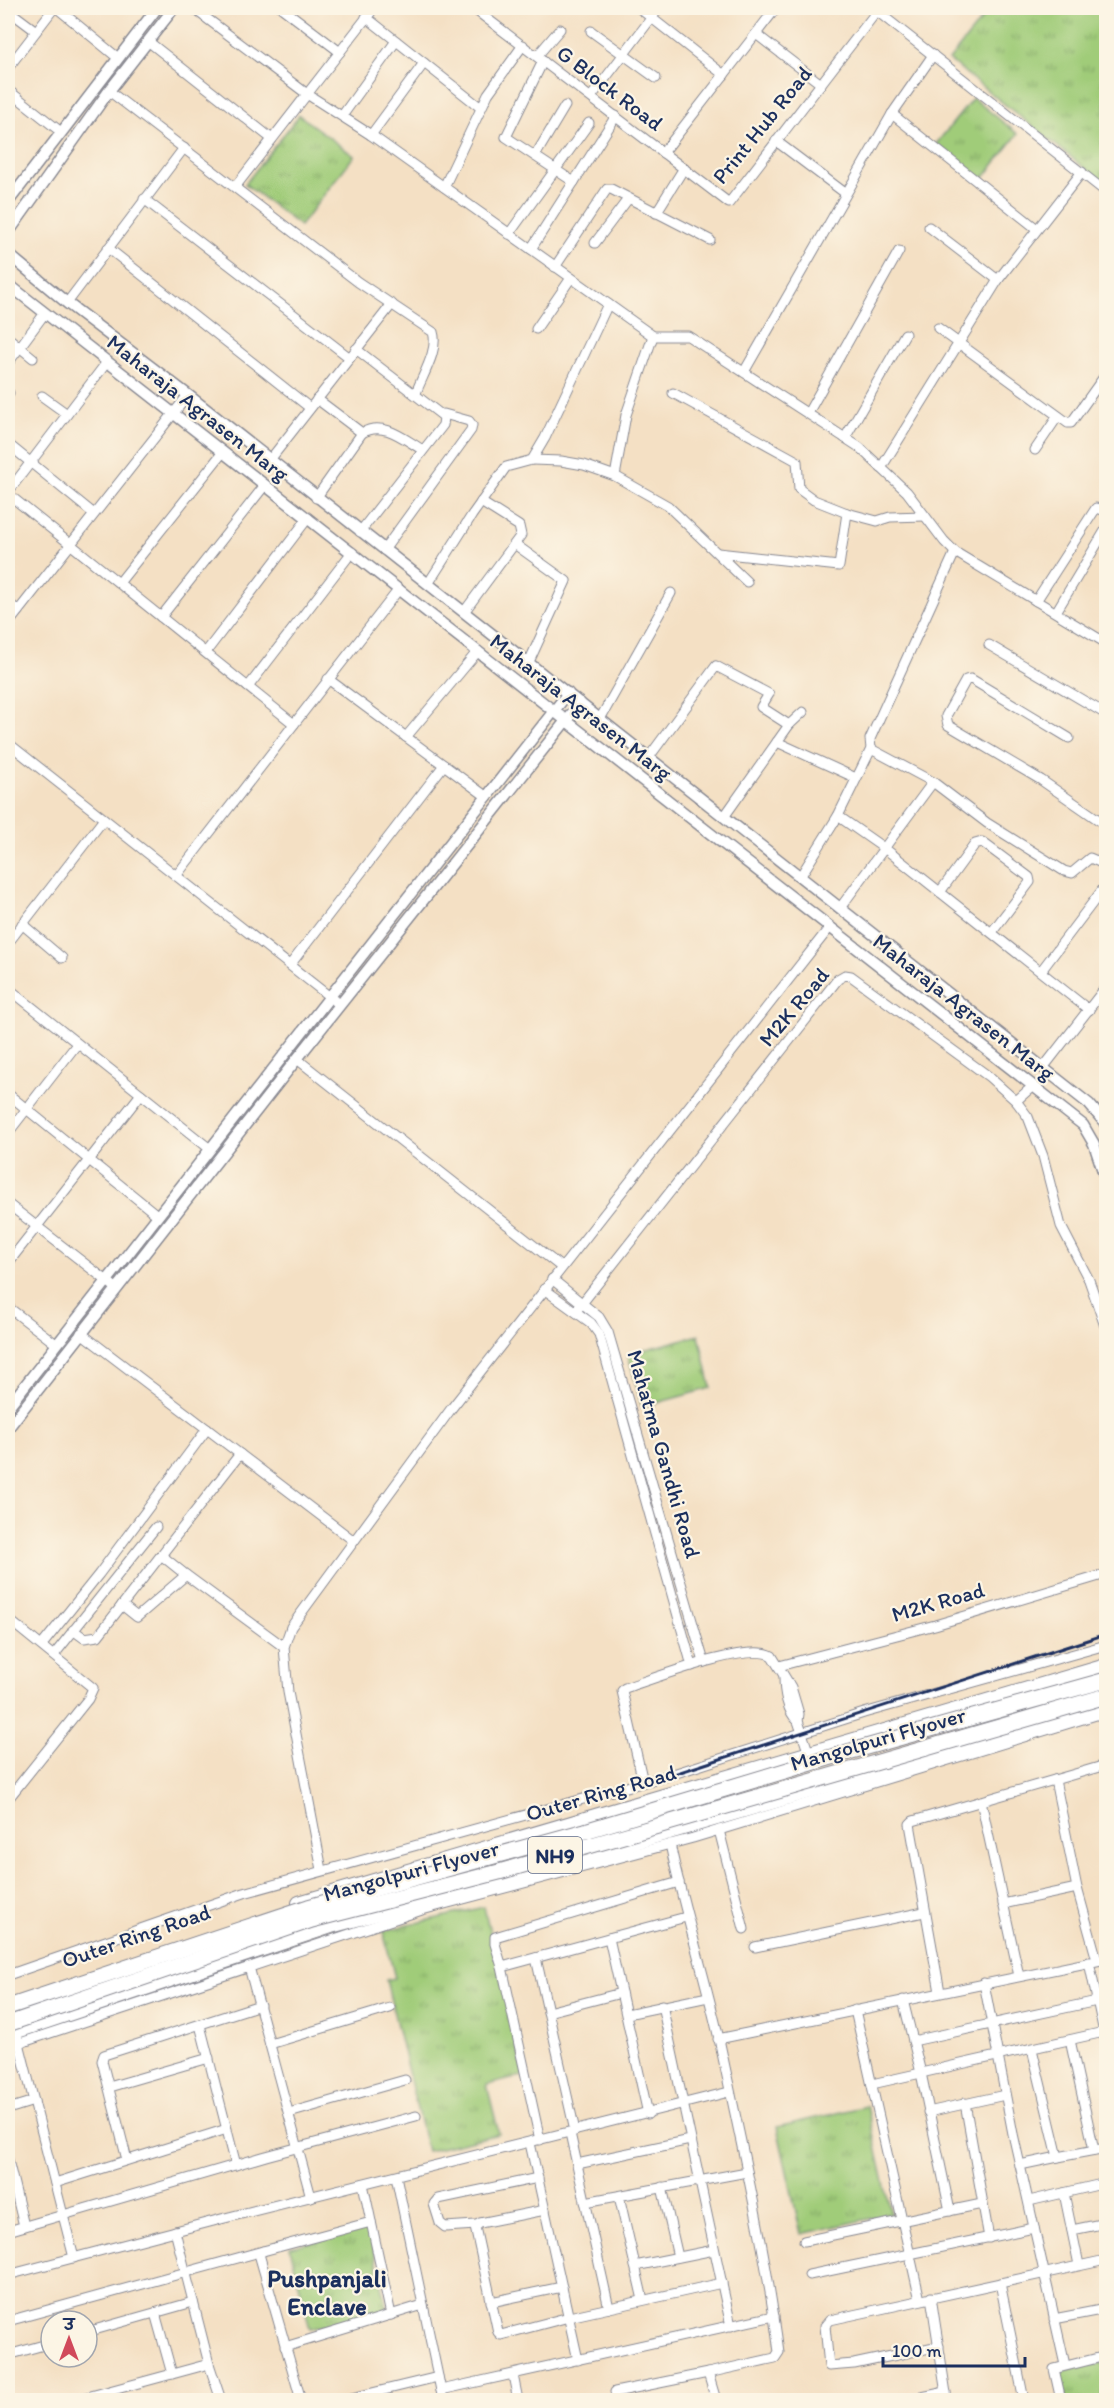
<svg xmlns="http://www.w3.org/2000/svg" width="1114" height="2408" font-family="Itim,'Playpen Sans Deva',sans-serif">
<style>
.grass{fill:url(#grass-tufts);stroke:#5e7e6c;stroke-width:1.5}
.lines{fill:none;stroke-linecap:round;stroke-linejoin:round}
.minor-casing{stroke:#888891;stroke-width:11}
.tertiary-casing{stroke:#888891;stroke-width:13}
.primary-casing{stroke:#888891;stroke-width:16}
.minor{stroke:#fff;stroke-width:9}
.tertiary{stroke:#fff;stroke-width:10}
.primary{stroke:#fff;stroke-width:14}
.rail{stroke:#1b2f5e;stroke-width:3}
.trunk-bridge-casing{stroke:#888891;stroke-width:17;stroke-linecap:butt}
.trunk-bridge{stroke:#fff;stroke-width:15}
.labels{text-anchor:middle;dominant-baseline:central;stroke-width:4.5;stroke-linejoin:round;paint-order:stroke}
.shield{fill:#fcf5e5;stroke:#5e6a86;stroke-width:1.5}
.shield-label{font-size:21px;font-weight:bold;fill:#1b2f5e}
.street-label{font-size:22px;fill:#1b2f5e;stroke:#fcf5e5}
.neighbourhood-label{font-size:24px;font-weight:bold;fill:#1b2f5e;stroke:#fcf5e5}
</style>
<defs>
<pattern id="grass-tufts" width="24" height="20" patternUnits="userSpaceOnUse" patternTransform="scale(1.5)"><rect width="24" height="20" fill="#a0cc79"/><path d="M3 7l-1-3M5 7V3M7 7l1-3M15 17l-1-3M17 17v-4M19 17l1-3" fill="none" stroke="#82a666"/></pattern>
</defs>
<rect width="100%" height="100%" fill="#fcf5e5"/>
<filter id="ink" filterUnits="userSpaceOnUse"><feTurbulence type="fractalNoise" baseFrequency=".0167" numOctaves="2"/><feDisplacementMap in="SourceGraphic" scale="12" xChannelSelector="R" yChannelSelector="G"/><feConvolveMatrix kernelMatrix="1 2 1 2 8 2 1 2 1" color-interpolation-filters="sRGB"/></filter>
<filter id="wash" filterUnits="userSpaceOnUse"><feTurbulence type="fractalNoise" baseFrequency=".008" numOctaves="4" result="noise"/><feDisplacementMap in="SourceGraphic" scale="24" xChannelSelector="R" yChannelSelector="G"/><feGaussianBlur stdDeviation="1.35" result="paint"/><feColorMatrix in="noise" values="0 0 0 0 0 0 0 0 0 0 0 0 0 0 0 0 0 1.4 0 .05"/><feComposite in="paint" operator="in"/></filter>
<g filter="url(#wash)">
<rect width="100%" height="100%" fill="#f4e0c4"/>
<!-- grass -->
<g class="grass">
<polygon points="991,8 1106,8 1106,185 949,60"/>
<polygon points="973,98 1018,134 982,180 936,144"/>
<polygon points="299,115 354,156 300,226 245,184"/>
<polygon points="699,1335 711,1388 642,1407 628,1354"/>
<polygon points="484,1907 524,2076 487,2085 499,2134 427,2151 386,1980 395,1978 383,1931"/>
<polygon points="867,2106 891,2214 801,2234 777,2127"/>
<polygon points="369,2228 388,2311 310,2329 290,2247"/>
<polygon points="1106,2362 1106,2400 1065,2400 1059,2371"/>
</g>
</g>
<g filter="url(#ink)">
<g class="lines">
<defs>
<g id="minor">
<polyline points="57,8 118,58"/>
<polyline points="193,8 307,94 371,135 653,336 688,336 859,447 907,492 944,541 955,552 1106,643"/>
<polyline points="282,8 340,52"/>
<polyline points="473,8 729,203 877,11"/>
<polyline points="639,8 724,75"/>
<polyline points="873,8 1106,192"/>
<polyline points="8,10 36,31"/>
<polyline points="366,17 481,108"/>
<polyline points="591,31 656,78"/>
<polyline points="756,34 821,84"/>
<polyline points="149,42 272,139"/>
<polyline points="537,56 560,29"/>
<polyline points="543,61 506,137 574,182"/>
<polyline points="8,68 54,8"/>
<polyline points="8,90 61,132"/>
<path d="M109,91l249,191 75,50c6,18 -11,44 -17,61"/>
<polyline points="591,97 659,8"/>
<polyline points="892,114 1037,229"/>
<polyline points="342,116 396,41"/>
<polyline points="371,135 424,63"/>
<polyline points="776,141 845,193"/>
<polyline points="663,153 776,8"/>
<polyline points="535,156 565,106"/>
<polyline points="235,187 374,8"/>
<polyline points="444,187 488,94 523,45"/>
<polyline points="144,199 350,358"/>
<polyline points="656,213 684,168"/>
<polyline points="929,227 998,280"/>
<polyline points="509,234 589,123"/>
<polyline points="595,243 628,199"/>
<polyline points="108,248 310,408"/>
<polyline points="531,249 616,116"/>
<polyline points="555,267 607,189 611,189 710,240"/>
<polyline points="67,303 184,148"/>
<polyline points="938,328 1068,423 1071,423 1106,374"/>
<polyline points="536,329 571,278"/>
<polyline points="11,340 33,358"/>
<polyline points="356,349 444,417 443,425 360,532"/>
<polyline points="8,363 45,313"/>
<polyline points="744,372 892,114 933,55"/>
<polyline points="8,393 9,393"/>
<polyline points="673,393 797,461 799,489 814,500 847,513"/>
<polyline points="42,396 67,414"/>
<polyline points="317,399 362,433"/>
<polyline points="808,413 899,251"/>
<polyline points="845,438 905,334"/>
<polyline points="8,444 94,514"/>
<polyline points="1035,450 1058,416"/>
<polyline points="532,460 561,461 584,465 615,476 668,506 747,582"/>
<polyline points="269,461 392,304"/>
<polyline points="881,468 998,280 1082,172"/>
<polyline points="615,476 626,415 653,336"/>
<polyline points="8,492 107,362"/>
<polyline points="8,494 294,724"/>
<path d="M316,498l46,-65c21,-13 42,6 61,17"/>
<polyline points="516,545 566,581 529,662"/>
<polyline points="384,550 471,430 472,425 469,421 444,414"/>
<polyline points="718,553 839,566 847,513 877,521 890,517 925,516"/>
<polyline points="119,583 223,452"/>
<polyline points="428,584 472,515 506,467 532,460 545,438 608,304"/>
<polyline points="1036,601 1096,508 1106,511"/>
<polyline points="8,602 18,611"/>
<polyline points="464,612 521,535 519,526 481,502"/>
<polyline points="1056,612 1106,529"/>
<polyline points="161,617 265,485"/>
<polyline points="8,624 188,395"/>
<polyline points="989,645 1106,714"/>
<polyline points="206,652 308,518"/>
<polyline points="328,679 487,797"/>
<polyline points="248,687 352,552"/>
<polyline points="600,719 671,593"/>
<polyline points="406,737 478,651"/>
<polyline points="1069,738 971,679 966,680 946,716 948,725 1041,780 1106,825"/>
<polyline points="777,742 856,778"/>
<polyline points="8,743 340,1005"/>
<polyline points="871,749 933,782 987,823 1064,871 1072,873 1090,858 1106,865"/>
<polyline points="649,757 716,666 769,694 761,707 789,725"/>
<polyline points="838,816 888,851 1089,1010"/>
<polyline points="724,817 789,725 803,712"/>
<polyline points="176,876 399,589"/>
<polyline points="800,877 838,816 871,749 870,739 955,552"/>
<polyline points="940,892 975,844 982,842 1029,877 1030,882 992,932"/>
<polyline points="840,908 933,782"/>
<polyline points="22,924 62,958"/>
<polyline points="8,943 104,819"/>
<polyline points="290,965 444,765"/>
<polyline points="1041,971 1106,885"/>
<polyline points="8,988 210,1149"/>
<polyline points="297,1059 561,1267"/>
<polyline points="1043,1068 1106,987"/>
<polyline points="8,1094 157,1215"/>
<polyline points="1016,1101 1033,1086"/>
<polyline points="8,1133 77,1044"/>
<polyline points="8,1204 116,1288"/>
<polyline points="8,1263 141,1094"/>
<polyline points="552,1279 599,1317 608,1332 704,1662"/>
<polyline points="544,1289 591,1323 599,1334 692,1666"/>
<polyline points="8,1307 56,1344"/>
<polyline points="576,1311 838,979 845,975 851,976 988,1076 1016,1101 1028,1117 1043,1156 1061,1226 1089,1280 1106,1329"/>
<polyline points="81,1333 354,1541"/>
<polyline points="161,1555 186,1575"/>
<polyline points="122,1605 137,1617 186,1575 284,1647"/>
<polyline points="8,1619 93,1688 88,1699 8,1799"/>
<polyline points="73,1630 84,1638 98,1636 240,1454"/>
<polyline points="42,1645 99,1574 207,1429"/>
<polyline points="54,1655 156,1527"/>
<polyline points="779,1666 935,1625 1106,1574"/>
<path d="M784,1677c0,14 3,35 14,44"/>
<path d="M643,1782l-21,-91 3,-3c27,-9 126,-47 147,-32l19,31 8,27 -1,7 11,33"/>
<polyline points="981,1801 1019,1976"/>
<polyline points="719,1830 744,1929"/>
<path d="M670,1844c14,66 34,129 49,195 22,103 46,208 60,313l-4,6 -67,15 8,27"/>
<polyline points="322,1870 288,1692 284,1647 291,1627 451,1409 830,927"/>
<polyline points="1077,1888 1097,1960"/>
<polyline points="1003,1904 1077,1888 1055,1780"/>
<polyline points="609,1938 648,2114"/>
<polyline points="755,1947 924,1912"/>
<polyline points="536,1958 575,2131"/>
<polyline points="1089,1962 1106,2042"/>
<polyline points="249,1967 311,2197"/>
<polyline points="502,1967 686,1917"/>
<polyline points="8,1975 244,1893 670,1775 864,1713 1106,1645"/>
<polyline points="984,1983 1013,2134 1065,2365"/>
<polyline points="940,1992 910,1824 913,1821 1106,1765"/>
<polyline points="903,2000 921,2073 950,2211"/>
<polyline points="662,2005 731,2326"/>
<polyline points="855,2010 920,2300"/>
<polyline points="548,2012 621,1993"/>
<polyline points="627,2014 708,1997"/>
<polyline points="200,2025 236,2165"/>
<polyline points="18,2039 74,2258"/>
<polyline points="718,2039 1106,1959"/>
<polyline points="1070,2040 1094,2150"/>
<polyline points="913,2041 1097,2001"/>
<polyline points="270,2044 390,2008"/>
<polyline points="8,2047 422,1910 693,1838 1106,1712"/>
<polyline points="872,2084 1104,2032"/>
<polyline points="109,2087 209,2058"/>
<polyline points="965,2103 989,2238"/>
<polyline points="8,2109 34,2101"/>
<polyline points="928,2112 1005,2095"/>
<polyline points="289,2113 405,2080"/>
<polyline points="570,2133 609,2308"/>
<polyline points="540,2140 502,1967 495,1944 495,1937 679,1882"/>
<polyline points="530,2143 578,2360"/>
<polyline points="1058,2157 1106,2148"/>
<polyline points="8,2160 24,2226"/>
<polyline points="127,2160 102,2061 104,2055 260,2005"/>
<polyline points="577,2164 690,2140"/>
<polyline points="1020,2165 1058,2157 1032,2049"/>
<polyline points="396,2176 443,2400"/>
<polyline points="55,2183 227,2129"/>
<polyline points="363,2184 391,2315"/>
<polyline points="662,2187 678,2257"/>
<polyline points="1064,2193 1079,2265"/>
<polyline points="619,2196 643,2300"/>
<polyline points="1029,2201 1106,2183"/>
<polyline points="585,2202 747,2172"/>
<polyline points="545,2210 480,2223 475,2227 498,2332 501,2335 569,2317 722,2283"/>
<polyline points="476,2225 445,2227 440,2223 434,2204 438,2199 538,2178"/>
<polyline points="1072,2230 1106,2223"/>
<polyline points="8,2231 266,2156 416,2116"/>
<polyline points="175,2231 209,2364 221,2400"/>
<polyline points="804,2241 982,2204"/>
<polyline points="635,2266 714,2250"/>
<polyline points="8,2275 225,2218 729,2092"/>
<polyline points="809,2275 1034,2228"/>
<polyline points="1000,2283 1024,2400"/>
<polyline points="931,2297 947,2400"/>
<polyline points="491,2302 562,2287"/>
<polyline points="155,2313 172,2374"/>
<polyline points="1054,2319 1106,2309"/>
<polyline points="8,2321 263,2251"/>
<polyline points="87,2332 193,2302"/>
<polyline points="939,2346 854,2364 829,2366 825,2326 830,2320 1106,2260"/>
<polyline points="285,2347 423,2305"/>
<polyline points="8,2355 51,2343"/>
<polyline points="513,2375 518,2400"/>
<polyline points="441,2390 774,2316"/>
<polyline points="615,2392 708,2373"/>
<polyline points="76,2400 209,2364"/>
<polyline points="301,2400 259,2254 263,2251 371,2222"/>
<polyline points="343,2400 438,2377"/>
<polyline points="907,2400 946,2392"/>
<polyline points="1061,2400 1054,2369 1106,2356"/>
</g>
<g id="tertiary">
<polyline points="8,202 157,8"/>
<polyline points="8,233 109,91 174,8"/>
<polyline points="8,254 67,303 188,395 1089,1104 1106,1124"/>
<polyline points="8,284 1083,1125 1094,1144 1106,1180"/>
<polyline points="8,1407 568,693"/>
<polyline points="8,1428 289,1069 580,703"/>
</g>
<g id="primary">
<polyline points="299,1903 1106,1666"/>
<polyline points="8,2034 331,1926 591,1855 1106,1704"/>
</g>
</defs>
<!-- minor casing -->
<use href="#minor" class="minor-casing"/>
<!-- tertiary casing -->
<use href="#tertiary" class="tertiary-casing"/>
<!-- primary casing -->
<use href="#primary" class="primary-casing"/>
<!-- minor -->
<use href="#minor" class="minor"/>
<!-- tertiary -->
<use href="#tertiary" class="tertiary"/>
<!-- primary -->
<use href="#primary" class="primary"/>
<!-- rail -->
<polyline class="rail" points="668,1776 1106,1634"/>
<defs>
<g id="trunk-bridge">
<polyline points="8,2007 308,1907 585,1831 848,1752 1106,1680"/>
<polyline points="8,2024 312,1920 499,1872 1106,1696"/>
</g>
</defs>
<!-- trunk-bridge casing -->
<use href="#trunk-bridge" class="trunk-bridge-casing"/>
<!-- trunk-bridge -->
<use href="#trunk-bridge" class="trunk-bridge"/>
</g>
</g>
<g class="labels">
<!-- shield labels -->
<rect class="shield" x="528" y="1837" width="54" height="36" rx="4.5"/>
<g class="shield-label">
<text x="555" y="1855">NH9</text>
</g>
<!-- street labels -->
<g class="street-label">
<text transform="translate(610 88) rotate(37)">G Block Road</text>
<text transform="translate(762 125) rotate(-51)">Print Hub Road</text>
<text transform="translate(198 408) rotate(38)">Maharaja Agrasen Marg</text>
<text transform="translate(581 707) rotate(38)">Maharaja Agrasen Marg</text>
<text transform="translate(794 1007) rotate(-50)">M2K Road</text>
<text transform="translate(964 1007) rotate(38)">Maharaja Agrasen Marg</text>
<text transform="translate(664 1454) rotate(74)">Mahatma Gandhi Road</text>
<text transform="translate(938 1602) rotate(-16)">M2K Road</text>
<text transform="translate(878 1739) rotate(-16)">Mangolpuri Flyover</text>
<text transform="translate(601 1793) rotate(-16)">Outer Ring Road</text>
<text transform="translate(411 1871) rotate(-15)">Mangolpuri Flyover</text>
<text transform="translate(136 1936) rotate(-19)">Outer Ring Road</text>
</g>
<!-- neighbourhood labels -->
<g class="neighbourhood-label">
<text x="327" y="2278">Pushpanjali<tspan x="327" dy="28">Enclave</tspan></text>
</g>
</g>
<!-- margin -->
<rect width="1114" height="2408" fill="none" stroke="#fcf5e5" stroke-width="30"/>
<!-- north arrow -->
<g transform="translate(69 2339)"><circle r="28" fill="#fcf5e5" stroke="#a2a6af" stroke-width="1.5"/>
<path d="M0-4.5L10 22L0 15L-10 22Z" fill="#d1495b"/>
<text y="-9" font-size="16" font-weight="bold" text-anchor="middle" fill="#1b2f5e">उ</text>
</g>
<!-- scale -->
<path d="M883 2357v9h142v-9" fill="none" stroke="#1b2f5e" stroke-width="3"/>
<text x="892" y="2357" font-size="18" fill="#1b2f5e" stroke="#fcf5e5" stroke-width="4.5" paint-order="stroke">100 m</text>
</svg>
